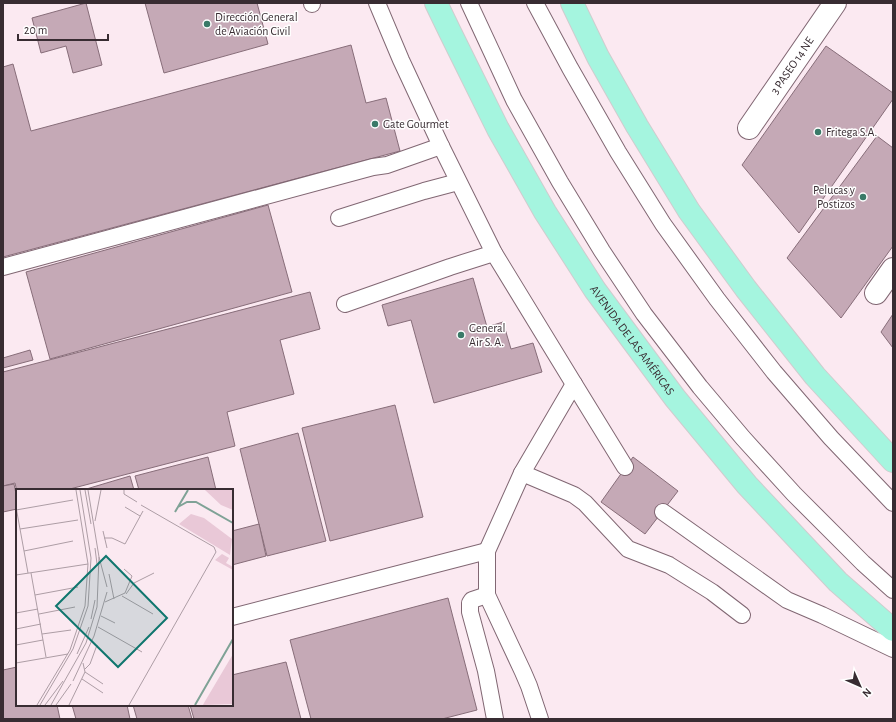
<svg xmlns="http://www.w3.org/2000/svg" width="896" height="722" font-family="'Alegreya Sans',sans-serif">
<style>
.building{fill:#c5a9b6;stroke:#876d79}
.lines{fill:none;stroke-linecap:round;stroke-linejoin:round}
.service-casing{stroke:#816773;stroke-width:18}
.minor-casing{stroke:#816773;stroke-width:24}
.primary-casing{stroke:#cfccce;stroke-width:24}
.service{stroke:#fff;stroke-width:16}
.minor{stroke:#fff;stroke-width:22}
.primary{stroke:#a5f5df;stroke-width:22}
.poi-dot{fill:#3a7a68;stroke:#fff;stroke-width:1.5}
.labels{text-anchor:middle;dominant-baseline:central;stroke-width:3;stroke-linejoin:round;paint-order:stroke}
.poi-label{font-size:12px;fill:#382c32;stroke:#fff;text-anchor:start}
.street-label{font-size:12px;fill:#382c32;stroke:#fff}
.inset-river{fill:none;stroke:#7fa296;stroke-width:2}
.inset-road{fill:none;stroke:#ad9da5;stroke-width:1}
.view{fill:#0f766e;fill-opacity:0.15;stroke:#0f766e;stroke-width:2}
.inset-edge{fill:none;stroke:#382c32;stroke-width:2}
</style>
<rect width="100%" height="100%" fill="#fbe9f1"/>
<!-- building -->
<g class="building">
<polygon points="86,3 102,65 73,73 66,46 41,53 32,18"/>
<polygon points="145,3 257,3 268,44 164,73"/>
<polygon points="351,45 366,103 386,98 400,151 3,257 3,67 13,64 31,131"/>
<polygon points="826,46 893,93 893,99 799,233 742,165"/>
<polygon points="877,136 893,148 893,246 841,318 787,258"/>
<polygon points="268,205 292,292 50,359 26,272"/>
<polygon points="473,278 487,327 503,322 511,349 533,343 542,372 434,403 411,320 388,326 382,305"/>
<polygon points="310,292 320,329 280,340 294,394 227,412 235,446 66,490 17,490 17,492 15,483 3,486 3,372"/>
<polygon points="893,314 893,348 881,332"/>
<polygon points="30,350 33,360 3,368 3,358"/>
<polygon points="395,405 423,517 330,541 302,428"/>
<polygon points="298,433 326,541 267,556 240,449"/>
<polygon points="208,457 216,490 139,490 135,476"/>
<polygon points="633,457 678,491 645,534 601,502"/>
<polygon points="130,476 134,490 83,490"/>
<polygon points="14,484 17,499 17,509 3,512 3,486"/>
<polygon points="259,524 266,556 232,565 232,531"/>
<polygon points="448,598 477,710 442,719 311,719 290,640"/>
<polygon points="286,662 301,719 194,719 190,705 232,705 232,675"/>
<polygon points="17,667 17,705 57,705 60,719 3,719 3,670"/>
<polygon points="72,705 127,705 130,719 76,719"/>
<polygon points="133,705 188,705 192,719 137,719"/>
</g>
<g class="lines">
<defs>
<g id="service">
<polyline points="312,3 312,4"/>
<polyline points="377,3 401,60 441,146 494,253 574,384 625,467"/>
<polyline points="469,3 514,100 560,182 602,251 644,314 700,387 743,438 794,494 863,563 893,590"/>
<polyline points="535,3 570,68 618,152 663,224 717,299 774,372 831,438 893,503"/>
<polyline points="339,218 424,191 458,182"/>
<polyline points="3,267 373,167 387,165 441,146"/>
<polyline points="345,304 450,267 494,253"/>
<polyline points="522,473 574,495 585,503 628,549 669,565 712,592 742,615"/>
<polyline points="663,512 787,600 822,615 893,649"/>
<polyline points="487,595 472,600 470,603 470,612 486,671 495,719"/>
<polyline points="232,617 487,551"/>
<polyline points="540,719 529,686 523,672 487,595 487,551 522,473 574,384"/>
</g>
<g id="minor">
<path id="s1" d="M749,128l86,-125"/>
<polyline points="876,293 893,269"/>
</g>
<g id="primary">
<path id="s2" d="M436,3l14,29 48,97 47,83 50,78 80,108 72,87 91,97 55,48"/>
<polyline points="572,3 598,57 637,126 689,211 746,289 815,376 893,461"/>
</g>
</defs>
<!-- service casing -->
<use href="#service" class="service-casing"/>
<!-- minor casing -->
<use href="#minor" class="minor-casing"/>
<!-- primary casing -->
<use href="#primary" class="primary-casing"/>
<!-- service -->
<use href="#service" class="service"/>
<!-- minor -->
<use href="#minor" class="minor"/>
<!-- primary -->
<use href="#primary" class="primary"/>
</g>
<!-- markers -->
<g class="poi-dot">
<circle cx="207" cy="24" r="4"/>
<circle cx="375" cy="124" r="4"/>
<circle cx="818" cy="132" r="4"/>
<circle cx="863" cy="197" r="4"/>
<circle cx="461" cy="335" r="4"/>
</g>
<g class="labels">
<!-- poi labels -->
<g class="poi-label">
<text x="215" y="17">Dirección General<tspan x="215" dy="14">de Aviación Civil</tspan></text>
<text x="383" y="124">Gate Gourmet</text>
<text x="826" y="132">Fritega S.A.</text>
<text x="855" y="190" text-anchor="end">Pelucas y<tspan x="855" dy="14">Postizos</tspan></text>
<text x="469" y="328">General<tspan x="469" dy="14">Air S. A.</tspan></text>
</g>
<!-- street labels -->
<g class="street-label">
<text stroke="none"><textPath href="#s1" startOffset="76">3 PASEO 14 NE</textPath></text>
<text stroke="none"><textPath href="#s2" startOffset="391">AVENIDA DE LAS AMÉRICAS</textPath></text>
</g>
</g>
<!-- overview -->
<g transform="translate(16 489)">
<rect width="217" height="217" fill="#fbe9f1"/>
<path d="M189,1h28v20l-12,-5zM175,25l13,4 28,21 -2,16 -51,-31zM206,65l7,4 -3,5 7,4v3l-18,-10zM217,165v50l-30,1 1,-2z" fill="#e9c8d7"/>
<path class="inset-river" d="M162,18l9,-5h9l37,21M159,23l13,-22M179,216l38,-66"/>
<path class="inset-road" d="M69,1l6,34M108,1v4l13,8M0,18l12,66M109,18l15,9M0,21l57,-10M79,32l6,-31M4,40l58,-9M87,42l4,17M88,49h8l13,6 18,-33M79,59l2,16M8,62l49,-10M83,68l8,30M15,84l15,84M93,85l5,25M0,86l72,-11M110,105l8,-11 20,-10M19,106l43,-8M106,107l31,18M89,113l20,-9 7,-17 -8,-7M0,124l22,-4M23,125l36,-7M85,127l14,7M75,130l4,-19M82,138l44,25M0,140l25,-5M26,145l29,-4M0,156l27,-5M61,165l12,-27M0,174l52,-9M69,180l5,-5 7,-19M69,183l18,12M66,190l21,14M57,192l21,-45 13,-44M21,216l33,-55 15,-44 3,-42 -12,-74M24,216l33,-56 15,-43 3,-48 -11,-68M29,216l18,-24M35,216l35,-62 11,-36 2,-50 -11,-67M40,216l15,-21M53,216l16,-33 -2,-9M113,216l87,-153 -2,-5 -73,-42"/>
<path class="view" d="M90,67l61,62 -49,49 -62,-61z"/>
<rect width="217" height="217" class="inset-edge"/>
</g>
<!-- border -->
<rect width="896" height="722" fill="none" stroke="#382c32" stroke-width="8"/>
<!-- north arrow -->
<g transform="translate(860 686) rotate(135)" stroke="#ffffff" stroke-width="3" paint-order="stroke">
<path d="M0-3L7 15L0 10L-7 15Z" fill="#382c32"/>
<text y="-6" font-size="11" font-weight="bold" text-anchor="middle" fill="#382c32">N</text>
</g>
<!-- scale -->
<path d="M18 34v6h90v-6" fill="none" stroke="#382c32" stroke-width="2"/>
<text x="24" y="34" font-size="12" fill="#382c32" stroke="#ffffff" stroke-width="3" paint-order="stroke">20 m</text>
</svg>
